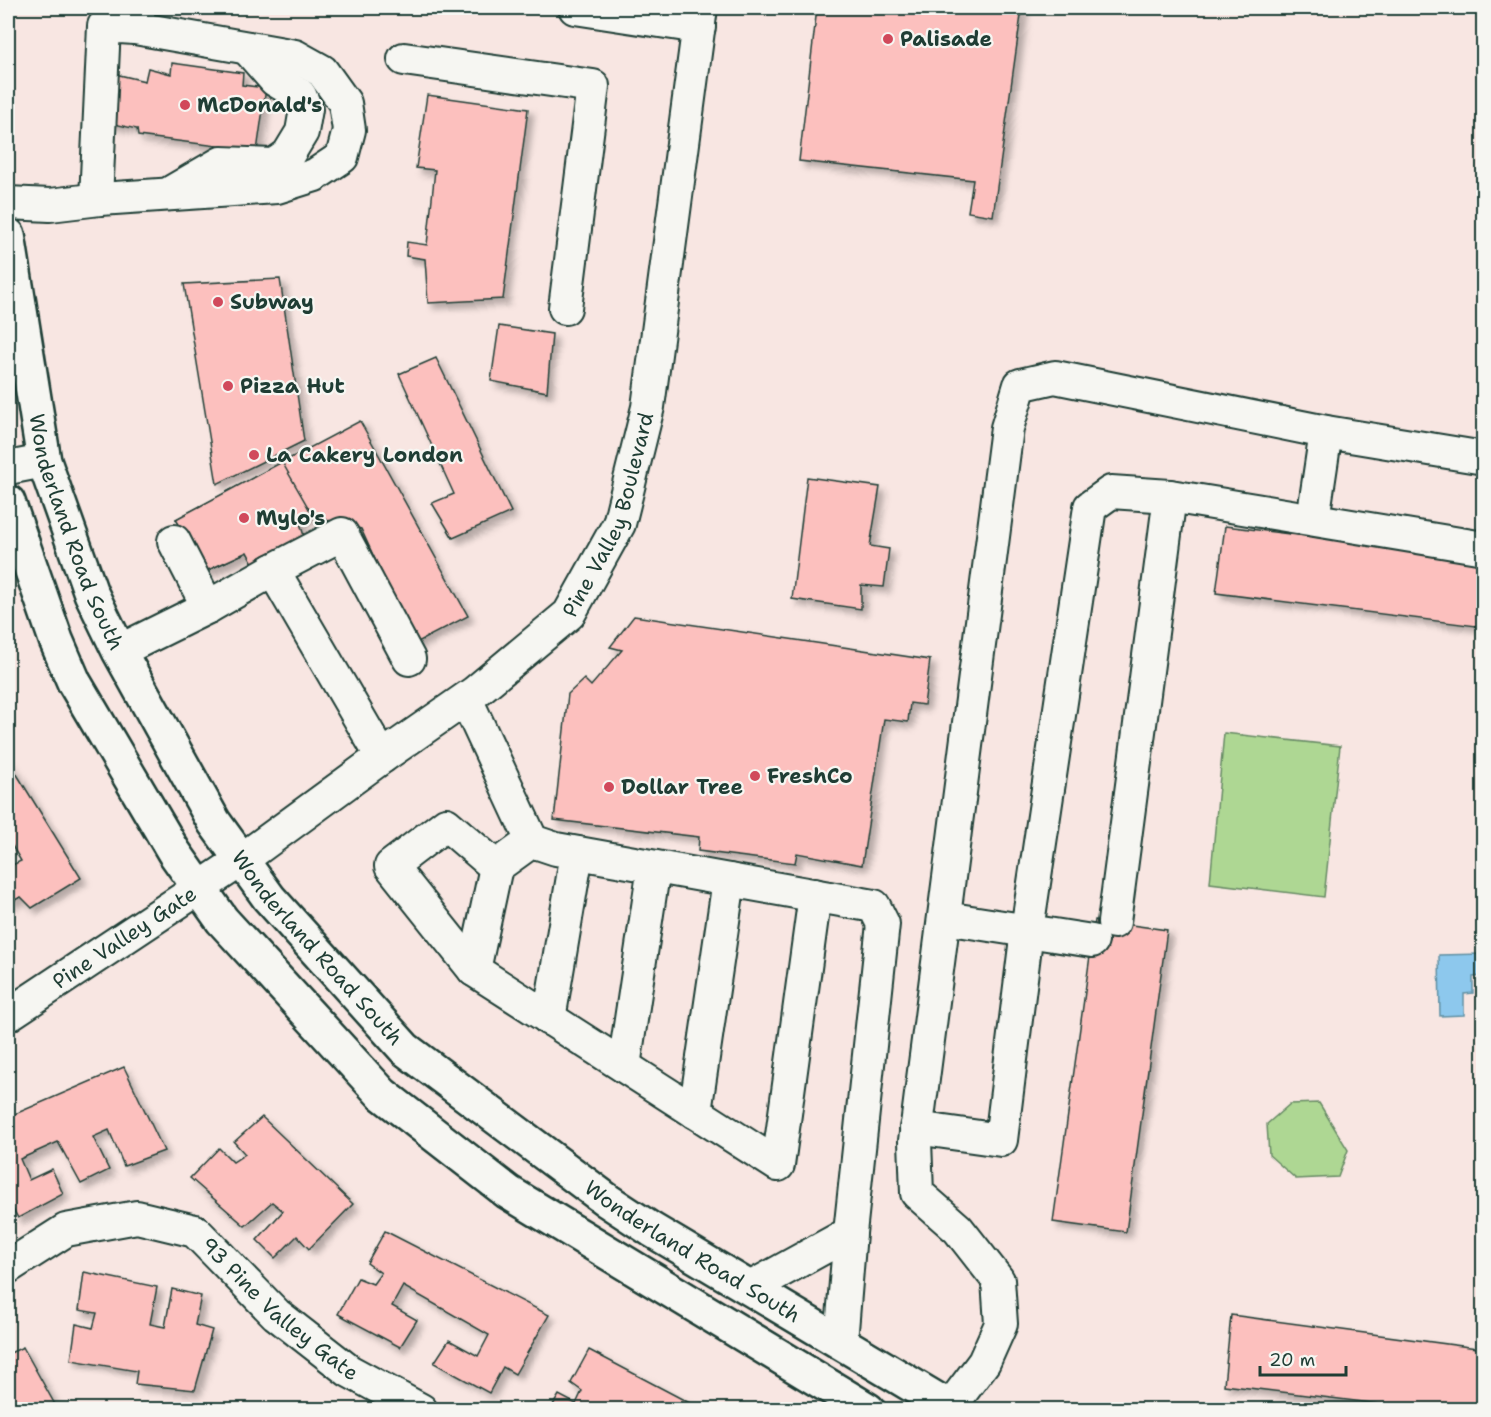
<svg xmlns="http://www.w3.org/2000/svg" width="1491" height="1417" font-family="'Shantell Sans',sans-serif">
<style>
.green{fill:#aed793;stroke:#668a64;stroke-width:1.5}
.water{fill:#8dc8ed;stroke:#6190a3;stroke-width:1.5}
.building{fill:#fcc0be;stroke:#1f3d34;stroke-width:1.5;filter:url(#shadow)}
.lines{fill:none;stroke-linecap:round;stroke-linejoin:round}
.minor-casing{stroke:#1f3d34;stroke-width:36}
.major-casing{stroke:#1f3d34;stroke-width:38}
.minor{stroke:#f6f6f2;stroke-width:32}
.major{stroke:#f6f6f2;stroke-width:33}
.poi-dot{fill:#d1495b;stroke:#f6f6f2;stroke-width:2}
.labels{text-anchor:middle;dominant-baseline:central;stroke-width:4.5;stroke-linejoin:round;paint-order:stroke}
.poi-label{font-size:21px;font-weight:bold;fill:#1f3d34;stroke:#f6f6f2;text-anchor:start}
.street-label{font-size:21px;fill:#1f3d34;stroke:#f6f6f2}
</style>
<defs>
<filter id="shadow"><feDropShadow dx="5.5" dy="5.5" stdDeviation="3" flood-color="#0004"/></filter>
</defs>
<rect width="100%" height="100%" fill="#f8e6e2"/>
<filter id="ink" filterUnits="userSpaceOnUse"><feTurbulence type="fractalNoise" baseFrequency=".0167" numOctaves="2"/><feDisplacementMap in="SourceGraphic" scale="12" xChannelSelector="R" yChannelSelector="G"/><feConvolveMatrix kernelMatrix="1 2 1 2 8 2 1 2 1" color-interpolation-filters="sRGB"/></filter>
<g filter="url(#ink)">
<!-- green -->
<g class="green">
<polygon points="1224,733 1340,746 1324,897 1210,883"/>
<polygon points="1319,1103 1348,1150 1338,1177 1296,1179 1269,1155 1267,1124 1290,1104"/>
</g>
<!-- water -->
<polygon class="water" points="1483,954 1483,976 1473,977 1473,993 1464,994 1464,1015 1440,1016 1439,955"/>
<!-- building -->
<g class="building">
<polygon points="817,8 1022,8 993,216 968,212 973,180 799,161"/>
<polygon points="172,63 243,73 242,85 266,88 257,151 138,136 137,129 105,122 111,73 145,81 148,68 171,74"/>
<polygon points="427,95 528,109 503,299 428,303 425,259 406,256 407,242 427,245 435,170 416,168"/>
<polygon points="280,279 304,441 217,484 184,284"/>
<polygon points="499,326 552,334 547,392 491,381"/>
<polygon points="436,358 511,512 453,538 432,503 454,494 399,374"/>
<polygon points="360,421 468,616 414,644 361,529 313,516 295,525 303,539 253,563 247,552 206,571 176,519"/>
<polygon points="282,462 313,516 300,523 305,539 253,563 247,552 206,571 176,519"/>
<polygon points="807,477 880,487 870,546 889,549 884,587 861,585 861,609 792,599"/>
<polygon points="1225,526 1484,558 1484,627 1216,593"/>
<polygon points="634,616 930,660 924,705 910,703 908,722 884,719 862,865 797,853 795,863 698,851 699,837 554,820 568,694 584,679 591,686 622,650 610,647"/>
<polygon points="8,760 81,878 32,908 21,897 8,903 8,867 21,861 11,844 8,846"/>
<polygon points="1095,920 1167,930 1126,1232 1053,1222"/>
<polygon points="124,1067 164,1151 124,1166 109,1130 93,1137 109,1170 81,1184 58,1142 20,1159 29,1180 52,1169 63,1194 18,1218 8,1200 8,1117"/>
<polygon points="262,1117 353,1204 309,1249 297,1236 275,1258 257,1240 283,1211 272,1202 245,1226 190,1178 219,1148 233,1162 245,1154 234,1142"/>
<polygon points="385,1231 549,1315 515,1374 503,1367 489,1393 434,1363 449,1340 478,1356 489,1335 403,1286 392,1306 417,1320 400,1347 338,1314 358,1278 373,1284 381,1273 367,1263"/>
<polygon points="84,1272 157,1287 150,1324 165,1327 172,1289 201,1296 195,1325 212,1330 195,1390 135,1384 137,1371 71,1360 76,1324 93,1328 97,1313 79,1310"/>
<polygon points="1231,1315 1484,1349 1484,1410 1429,1410 1224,1385"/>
<polygon points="23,1347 58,1410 8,1410 8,1354"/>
<polygon points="589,1350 701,1409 701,1410 550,1410 559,1395 576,1404 582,1391 571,1383"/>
</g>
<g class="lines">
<defs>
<g id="minor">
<polyline points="575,8 699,27"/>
<polyline points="404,59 593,86 565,308"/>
<polyline points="173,191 221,163 274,165 288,155 302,132 306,109 300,95 275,80 247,48"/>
<polyline points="96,199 104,26 135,28"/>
<polyline points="8,203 50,205 100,199 277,187 315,175 342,157 349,130 345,103 322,71 295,56 135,28 139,8"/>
<polyline points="8,468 44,461"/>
<polyline points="1313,519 1326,432"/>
<polyline points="174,541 208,607"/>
<polyline points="119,651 208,607 273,570"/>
<polyline points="466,699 532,841 556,849 874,906 883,924 850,1233"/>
<polyline points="382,757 273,570 342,534 409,659"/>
<polyline points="532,841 496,867 446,824 391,866 474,970 778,1165 815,895"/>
<polyline points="945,918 1092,941"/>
<polyline points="1114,922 1170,496"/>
<polyline points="474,970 496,867"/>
<path id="s1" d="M8,1015l232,-154 142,-104 92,-64 95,-79 50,-90 29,-117 53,-399"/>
<polyline points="549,1019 577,853"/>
<polyline points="624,1066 654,867"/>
<polyline points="695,1112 729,880"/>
<polyline points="916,1128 1001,1140 1027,930 1090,507 1111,492 1170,496 1484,548"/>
<path id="s2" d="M8,1267l58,-37 71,-13 58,14 81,83 73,57 72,39"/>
<polyline points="750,1288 850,1233 841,1342"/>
<polyline points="948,1410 984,1362 1001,1324 998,1280 958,1229 917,1193 915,1141 1007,428 1020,385 1055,377 1326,432 1484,458"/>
</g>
<g id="major">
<path id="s3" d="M8,235l36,226 47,132 28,58 95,171 55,76 136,151 203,152 44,29 302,180"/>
<polyline points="8,502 56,640 74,682 174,852 222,920 382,1094 508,1192 868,1410"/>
</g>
</defs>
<!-- minor casing -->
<use href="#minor" class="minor-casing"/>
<!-- major casing -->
<use href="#major" class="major-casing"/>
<!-- minor -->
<use href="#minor" class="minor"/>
<!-- major -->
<use href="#major" class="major"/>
</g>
</g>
<!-- markers -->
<g class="poi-dot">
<circle cx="888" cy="39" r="6"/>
<circle cx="185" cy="105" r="6"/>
<circle cx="218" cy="302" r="6"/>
<circle cx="228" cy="386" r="6"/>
<circle cx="254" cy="455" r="6"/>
<circle cx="244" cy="518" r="6"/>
<circle cx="755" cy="776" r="6"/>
<circle cx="609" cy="787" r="6"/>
</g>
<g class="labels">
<!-- poi labels -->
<g class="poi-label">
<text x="900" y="39">Palisade</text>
<text x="197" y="105">McDonald's</text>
<text x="230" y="302">Subway</text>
<text x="240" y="386">Pizza Hut</text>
<text x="266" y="455">La Cakery London</text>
<text x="256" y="518">Mylo's</text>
<text x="767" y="776">FreshCo</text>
<text x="621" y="787">Dollar Tree</text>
</g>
<!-- street labels -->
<g class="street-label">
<text stroke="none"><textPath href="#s1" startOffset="798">Pine Valley Boulevard</textPath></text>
<text stroke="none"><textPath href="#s3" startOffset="306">Wonderland Road South</textPath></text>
<text stroke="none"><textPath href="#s1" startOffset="140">Pine Valley Gate</textPath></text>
<text stroke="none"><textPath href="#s3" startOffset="792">Wonderland Road South</textPath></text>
<text stroke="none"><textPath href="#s3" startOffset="1278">Wonderland Road South</textPath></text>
<text stroke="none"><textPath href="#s2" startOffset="316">93 Pine Valley Gate</textPath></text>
</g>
</g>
<!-- margin -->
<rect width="1491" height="1417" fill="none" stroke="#f6f6f2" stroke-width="30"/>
<rect x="15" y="15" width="1461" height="1387" fill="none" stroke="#1f3d34" stroke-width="2" filter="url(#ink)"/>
<!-- scale -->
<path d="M1260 1366v9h86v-9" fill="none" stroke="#1f3d34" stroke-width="3"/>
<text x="1269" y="1366" font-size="18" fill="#1f3d34" stroke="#f6f6f2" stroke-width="4.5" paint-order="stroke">20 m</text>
</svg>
